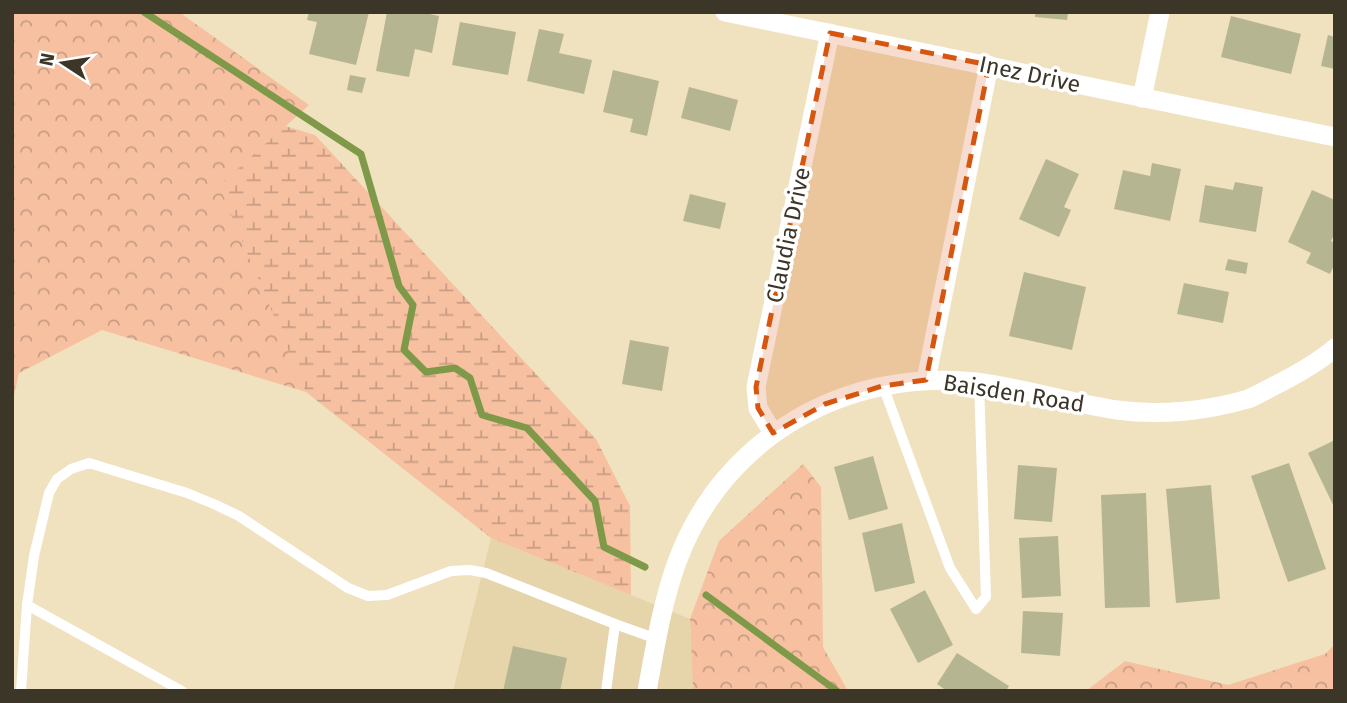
<svg xmlns="http://www.w3.org/2000/svg" width="1347" height="703" font-family="'Fira Sans',sans-serif">
<style>
.built{fill:#e6d4ab}
.forest{fill:url(#forest-crowns)}
.wetland{fill:url(#wetland-marsh)}
.lines{fill:none;stroke-linecap:round;stroke-linejoin:round}
.stream{stroke:#7e9948;stroke-width:7}
.building{fill:#b6b592}
.service{stroke:#fff;stroke-width:10}
.minor{stroke:#fff;stroke-width:19}
.marked{fill:#d7560f;fill-opacity:0.2;stroke:#d7560f;stroke-width:5;stroke-dasharray:14 9;stroke-linejoin:round}
.labels{text-anchor:middle;dominant-baseline:central;stroke-width:7;stroke-linejoin:round;paint-order:stroke}
.street-label{font-size:23px;fill:#3c3629;stroke:#fff}
</style>
<defs>
<pattern id="forest-crowns" width="20" height="18" patternUnits="userSpaceOnUse" patternTransform="scale(1.75)"><rect width="20" height="18" fill="#f6c0a1"/><path d="M2 6a3 3 0 1 1 6 0M12 15a3 3 0 1 1 6 0" fill="none" stroke="#c89d83"/></pattern>
<pattern id="wetland-marsh" width="20" height="14" patternUnits="userSpaceOnUse" patternTransform="scale(1.75)"><rect width="20" height="14" fill="#f6c0a1"/><path d="M1 5h8M5 5V1M11 12h8M15 12V8" fill="none" stroke="#c89d83"/></pattern>
</defs>
<rect width="100%" height="100%" fill="#f0e1bf"/>
<!-- built -->
<polygon class="built" points="491,538 690,619 693,691 453,691"/>
<!-- forest -->
<g class="forest">
<polygon points="12,12 179,12 309,105 220,186 306,392 102,330 19,373 12,405"/>
<polygon points="803,464 821,487 823,647 848,691 693,691 690,619 719,541"/>
<polygon points="1335,644 1335,691 1086,691 1125,661 1228,685 1325,654"/>
</g>
<!-- wetland -->
<polygon class="wetland" points="285,126 315,135 596,439 630,506 631,595 491,538 306,392 219,186"/>
<g class="lines">
<!-- stream -->
<g class="stream">
<polyline points="144,12 361,154 399,286 413,305 404,350 426,372 455,368 470,378 482,415 527,428 595,501 604,547 645,567"/>
<polyline points="706,595 837,691"/>
</g>
</g>
<!-- building -->
<g class="building">
<polygon points="309,12 369,12 356,65 309,54 317,22 307,20"/>
<polygon points="387,12 420,12 439,16 432,53 415,49 409,77 376,71"/>
<polygon points="1035,12 1068,12 1067,20 1035,17"/>
<polygon points="1231,16 1301,34 1291,74 1221,57"/>
<polygon points="460,22 516,32 508,75 452,65"/>
<polygon points="539,29 564,34 559,53 592,60 584,94 527,81"/>
<polygon points="1328,35 1335,37 1335,69 1321,66"/>
<polygon points="613,70 659,81 647,136 630,132 633,119 603,112"/>
<polygon points="350,75 366,78 362,93 347,90"/>
<polygon points="689,87 738,100 730,131 681,118"/>
<polygon points="1046,159 1079,174 1064,207 1071,210 1059,237 1019,219"/>
<polygon points="1152,163 1181,169 1170,221 1114,209 1123,170 1150,176"/>
<polygon points="1235,182 1263,187 1256,232 1199,222 1205,185 1233,190"/>
<polygon points="1312,190 1335,200 1335,233 1331,241 1335,243 1335,263 1330,274 1306,263 1311,253 1288,242"/>
<polygon points="690,194 726,203 720,229 683,221"/>
<polygon points="1228,259 1248,263 1246,274 1225,270"/>
<polygon points="1024,272 1086,287 1072,350 1009,336"/>
<polygon points="1184,283 1229,292 1223,323 1177,314"/>
<polygon points="630,340 669,347 662,391 622,384"/>
<polygon points="1335,440 1335,509 1308,453"/>
<polygon points="873,456 888,509 849,520 834,467"/>
<polygon points="1289,463 1326,569 1288,582 1251,476"/>
<polygon points="1018,465 1057,468 1052,522 1014,519"/>
<polygon points="1211,485 1220,599 1176,603 1166,489"/>
<polygon points="1146,493 1150,607 1105,608 1101,495"/>
<polygon points="902,523 915,583 875,592 862,533"/>
<polygon points="1058,536 1061,596 1022,598 1019,538"/>
<polygon points="925,590 953,645 918,663 890,609"/>
<polygon points="1023,611 1063,613 1060,656 1021,653"/>
<polygon points="513,646 567,658 560,691 503,691"/>
<polygon points="957,653 1009,686 1006,691 947,691 937,684"/>
</g>
<g class="lines">
<!-- service -->
<g class="service">
<polyline points="883,386 950,568 976,609 986,597 979,383"/>
<polyline points="27,605 182,691"/>
<polyline points="615,624 657,639"/>
<polyline points="21,691 27,605 34,556 49,493 57,479 71,469 89,463 187,493 216,505 239,516 348,588 368,596 387,595 451,571 470,570 486,573 615,624 606,691"/>
</g>
<!-- minor -->
<g class="minor">
<polyline points="725,12 1335,137"/>
<polyline points="1142,98 1160,12"/>
<polyline points="926,380 989,65"/>
<polyline points="773,433 758,408 756,387 830,33"/>
<path d="M647,691c8,-43 15,-88 30,-129 46,-125 169,-194 299,-180 48,6 94,21 141,28 43,6 90,1 131,-11 8,-3 16,-8 24,-12 22,-11 44,-23 63,-39"/>
</g>
</g>
<!-- marked area -->
<path class="marked" d="M830,33l159,32 -63,315 -44,6 -57,18 -52,29 -15,-25 -2,-21z"/>
<g class="labels">
<!-- street labels -->
<g class="street-label">
<text transform="translate(1030 74) rotate(12)">Inez Drive</text>
<text transform="translate(788 235) rotate(-78)">Claudia Drive</text>
<text transform="translate(1014 393) rotate(9)">Baisden Road</text>
</g>
</g>
<!-- border -->
<rect width="1347" height="703" fill="none" stroke="#3c3629" stroke-width="28"/>
<!-- north arrow -->
<g transform="translate(63 63) rotate(282)" stroke="#ffffff" stroke-width="5" paint-order="stroke">
<path d="M0-5L12 26L0 18L-12 26Z" fill="#3c3629"/>
<text y="-10" font-size="19" font-weight="bold" text-anchor="middle" fill="#3c3629">N</text>
</g>
</svg>
